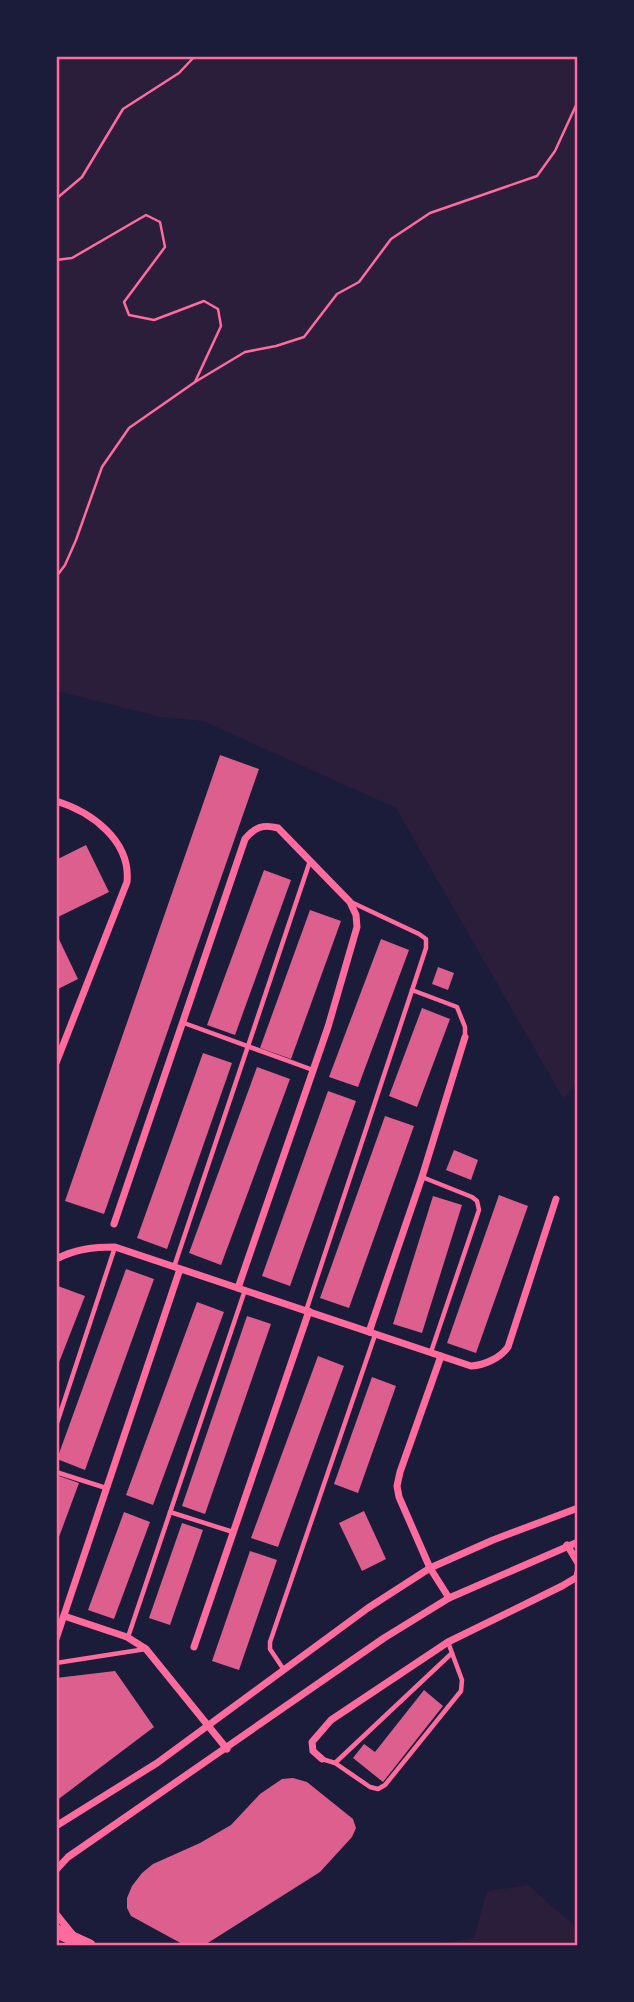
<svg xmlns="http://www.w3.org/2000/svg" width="634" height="2002" font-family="Overpass,sans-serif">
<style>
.green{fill:#2a1e3b}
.building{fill:#dd5f8e}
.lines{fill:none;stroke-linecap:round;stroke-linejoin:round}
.path{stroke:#ff6b9d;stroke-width:2.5}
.service{stroke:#ff6b9d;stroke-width:4.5}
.minor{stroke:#ff6b9d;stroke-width:7}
.primary{stroke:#ff6b9d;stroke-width:14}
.neatline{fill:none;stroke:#ff6b9d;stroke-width:2.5}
</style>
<rect width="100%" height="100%" fill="#1b1b3a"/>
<!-- green -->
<g class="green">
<polygon points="56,56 578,56 578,1083 563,1098 396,808 203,721 160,717 56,691"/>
<polygon points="528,1885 578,1929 578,1946 431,1946 474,1938 487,1891"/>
</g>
<!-- building -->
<g class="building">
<polygon points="220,755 259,769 104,1214 65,1201"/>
<polygon points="86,845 109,892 56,918 56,860"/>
<polygon points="264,870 291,880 235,1035 207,1025"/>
<polygon points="310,910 341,921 291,1059 260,1048"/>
<polygon points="56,933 78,979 56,990"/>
<polygon points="381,939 409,950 358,1087 329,1077"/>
<polygon points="438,967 454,973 448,990 432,984"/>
<polygon points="422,1008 450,1019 417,1107 389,1096"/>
<polygon points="203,1053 232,1063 167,1249 137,1238"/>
<polygon points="257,1067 290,1079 221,1265 189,1253"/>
<polygon points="328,1091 356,1101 290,1286 262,1276"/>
<polygon points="385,1116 414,1126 349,1308 320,1298"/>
<polygon points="454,1150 478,1160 471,1180 446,1170"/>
<polygon points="499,1195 528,1206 476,1353 447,1343"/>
<polygon points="433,1196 462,1205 422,1333 393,1324"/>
<polygon points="126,1269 154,1279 85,1470 57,1459"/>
<polygon points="58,1286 85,1296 56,1370 56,1292"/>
<polygon points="197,1302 224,1312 153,1505 126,1495"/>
<polygon points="247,1316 271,1324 205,1514 182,1506"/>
<polygon points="318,1356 344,1366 278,1547 251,1538"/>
<polygon points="372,1377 396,1386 358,1493 334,1484"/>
<polygon points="56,1475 79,1483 56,1545"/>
<polygon points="364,1511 386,1559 362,1571 339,1523"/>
<polygon points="124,1512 150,1522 114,1619 88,1610"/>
<polygon points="182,1523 203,1530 170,1625 149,1618"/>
<polygon points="250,1551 277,1560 239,1670 212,1661"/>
<polygon points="115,1671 154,1727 56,1801 56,1678"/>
<polygon points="424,1690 443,1706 383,1782 353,1758 364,1744 375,1752"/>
<polygon points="293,1778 307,1782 353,1819 356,1828 352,1837 320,1872 203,1946 186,1946 131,1916 127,1908 127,1898 132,1886 142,1873 153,1864 200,1843 231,1825 260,1794 282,1779"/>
</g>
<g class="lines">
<!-- path -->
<g class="path">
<polyline points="56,199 82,177 123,109 179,73 195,56"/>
<polyline points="56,260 72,258 146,215 160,222 165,247 124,302 129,315 154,320 204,301 218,309 221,326 195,382"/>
<polyline points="56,577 65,565 76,540 102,467 129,428 195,382 245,352 276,346 304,337 337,294 359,282 391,239 430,213 537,176 555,151 578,101"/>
</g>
<!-- service -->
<g class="service">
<polyline points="412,990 457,1007 465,1027 465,1037"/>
<polyline points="184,1023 313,1070"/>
<polyline points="422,1177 472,1197 477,1201 479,1210 431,1352"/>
<polyline points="174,1267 310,861"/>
<polyline points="306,1311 426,948 426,939 419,934 351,902"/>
<polyline points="56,1426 115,1247"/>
<polyline points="56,1472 106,1488"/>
<polyline points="170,1512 233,1532"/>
<polyline points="128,1637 245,1290"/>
<polyline points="56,1663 146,1649"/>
<polyline points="284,1670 270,1649 270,1642 375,1335"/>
<polyline points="322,1759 335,1763 452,1653 448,1642"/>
<polyline points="335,1763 370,1787 378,1789 385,1785 461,1691 462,1680 452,1653"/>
</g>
<!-- minor -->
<g class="minor">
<path d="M56,801c36,11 75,40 71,81l-71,181"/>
<path d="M114,1224l131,-385c10,-12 18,-15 33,-11l72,74 6,13 1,12 -29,100 -90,261"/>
<path d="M56,1259c20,-10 37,-12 59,-12l356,119c14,-1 29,-8 37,-19l48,-148"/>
<polyline points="369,1332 422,1177 465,1037"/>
<polyline points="441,1356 400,1472 397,1486 399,1497 430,1568 449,1598"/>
<polyline points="567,1545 578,1563"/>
<polyline points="64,1616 127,1637 146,1649 227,1749"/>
<polyline points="56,1639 180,1269"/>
<polyline points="194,1647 309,1311"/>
<polyline points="322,1759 313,1751 312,1742 331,1720 448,1642 562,1586 577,1577 578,1572"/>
<polyline points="56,1826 157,1763 368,1608 430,1568 493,1540 578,1508"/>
<polyline points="56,1870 68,1857 384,1638 449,1598 578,1542"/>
<polyline points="56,1914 73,1935"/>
</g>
<!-- primary -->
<polyline class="primary" points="56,1931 89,1946"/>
</g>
<!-- border -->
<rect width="634" height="2002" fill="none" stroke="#1b1b3a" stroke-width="116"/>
<rect x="58" y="58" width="518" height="1886" class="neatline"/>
</svg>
